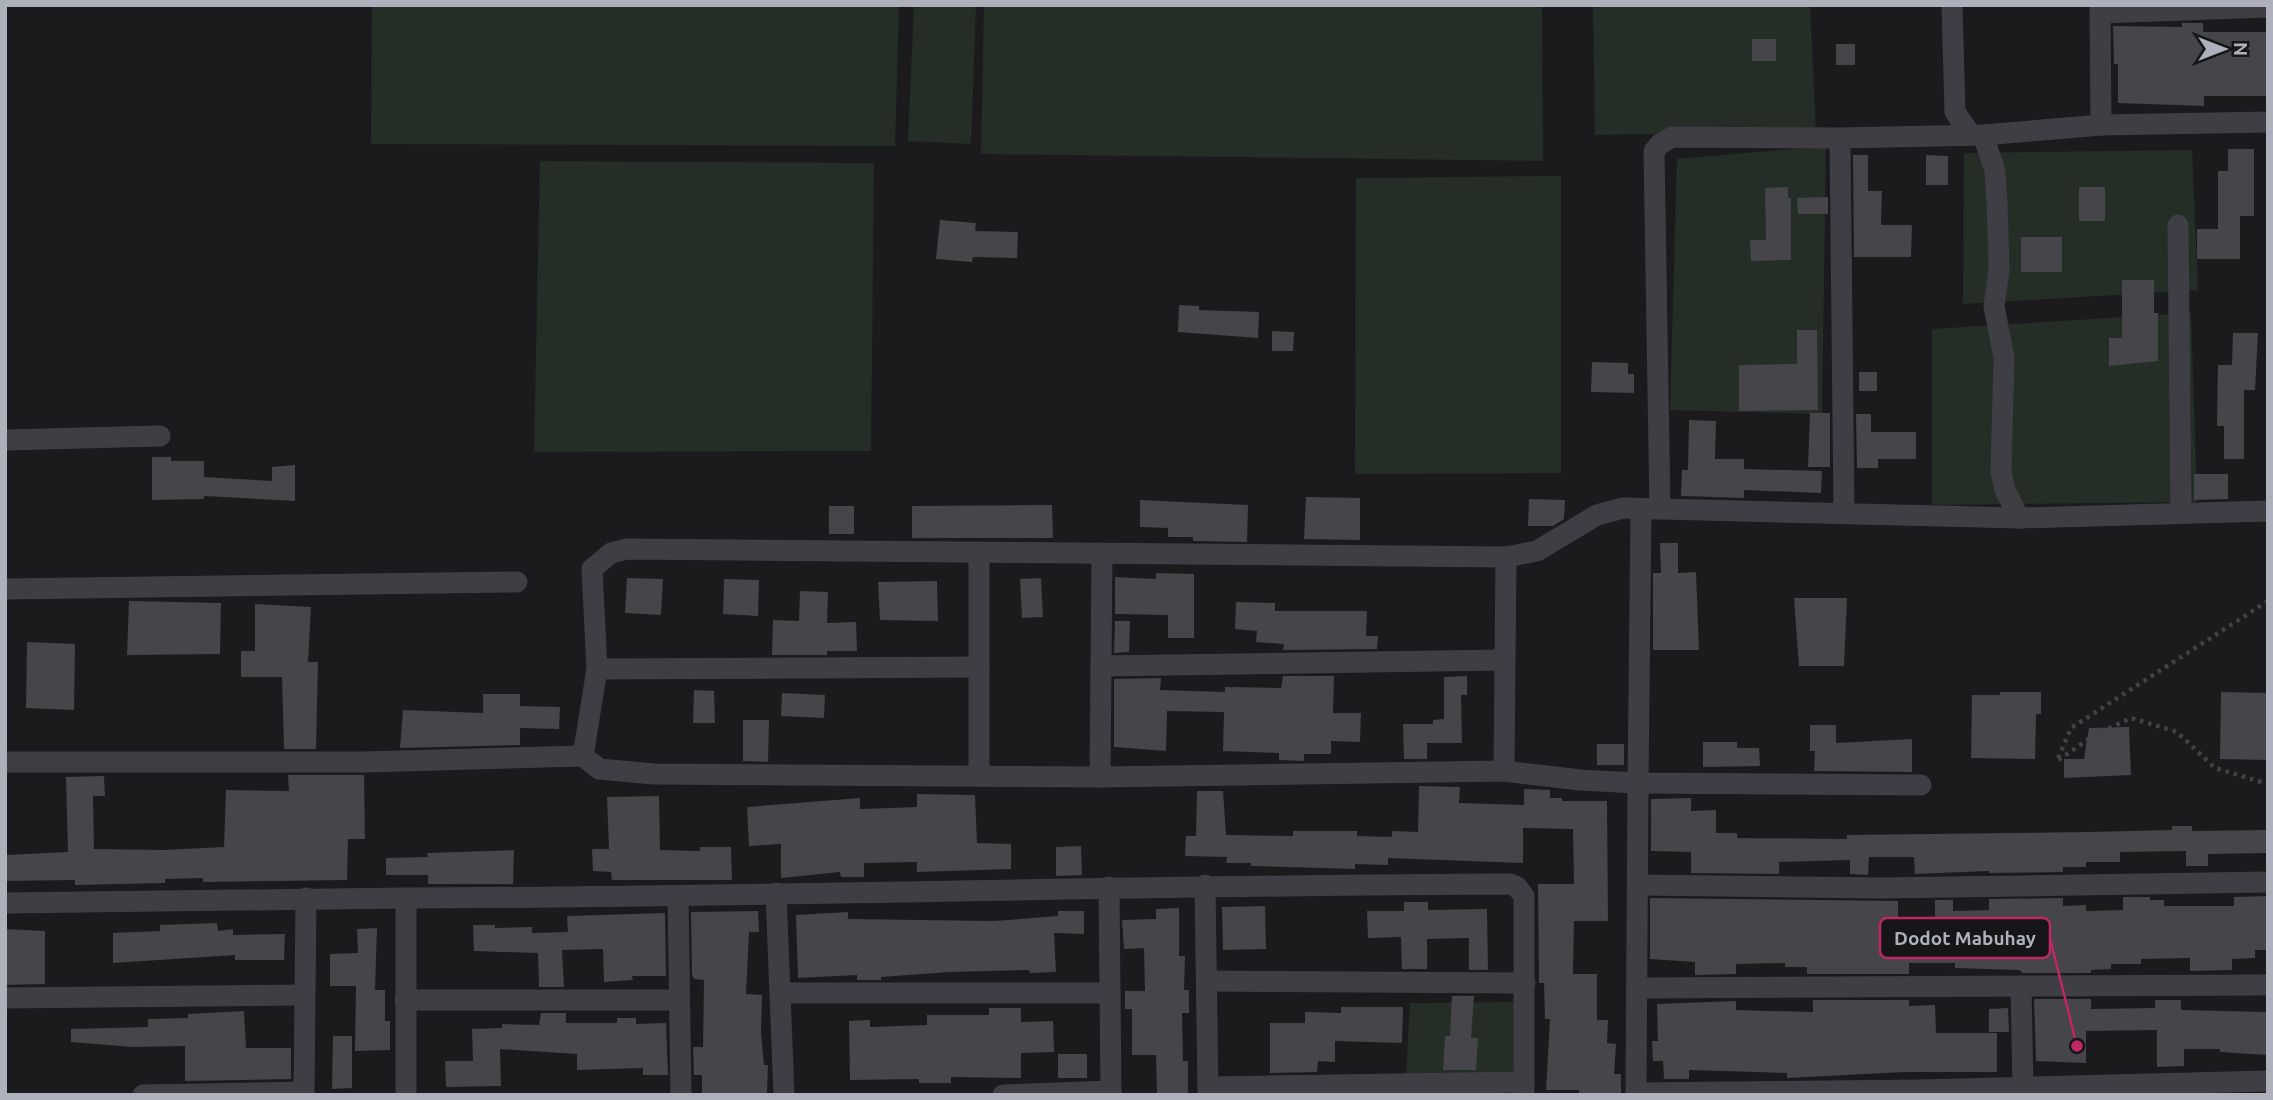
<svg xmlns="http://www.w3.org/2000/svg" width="2273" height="1100" font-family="Ubuntu,sans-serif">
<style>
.green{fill:#252d27}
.building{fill:#45454a}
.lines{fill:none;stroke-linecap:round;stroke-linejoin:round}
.path{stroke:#424349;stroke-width:4.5;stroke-dasharray:3.5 5;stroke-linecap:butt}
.minor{stroke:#3e3e44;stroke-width:21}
.leader{fill:none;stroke:#c02765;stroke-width:2.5}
.callout-dot{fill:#c02765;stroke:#161618;stroke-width:2.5}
.callout{fill:#161618;stroke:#c02765;stroke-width:2.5}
.callout-label{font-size:19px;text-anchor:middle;font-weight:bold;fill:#aeb0bc}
</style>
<rect width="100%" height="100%" fill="#1b1b1d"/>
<!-- green -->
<g class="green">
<polygon points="372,5 899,5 895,146 371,144"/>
<polygon points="914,5 976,5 971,144 908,141"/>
<polygon points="984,5 1542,5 1543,161 981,154"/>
<polygon points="1593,5 1810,5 1816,131 1595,135"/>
<polygon points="1826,146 1822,414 1670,410 1677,159"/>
<polygon points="2192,150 2198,290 1963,304 1964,153"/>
<polygon points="540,161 874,163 871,451 534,452"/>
<polygon points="1561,176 1561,473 1355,474 1356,178"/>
<polygon points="2191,313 2197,502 1932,505 1932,329"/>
<polygon points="1514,1002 1514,1076 1406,1076 1410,1003"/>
</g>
<!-- building -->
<g class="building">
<polygon points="2182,23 2203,23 2203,32 2268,32 2268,96 2204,96 2204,106 2118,103 2118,64 2114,64 2113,26 2182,27"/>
<rect x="1752" y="39" width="24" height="22"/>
<rect x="1836" y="44" width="19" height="21"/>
<polygon points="2228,149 2254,149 2254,216 2240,216 2240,259 2197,259 2197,229 2218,229 2218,171 2228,171"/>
<polygon points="1853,155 1868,155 1868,191 1882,191 1881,225 1912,225 1911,257 1854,257"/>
<polygon points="1926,155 1948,156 1948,185 1926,185"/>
<polygon points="1788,187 1788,198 1791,198 1791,260 1751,261 1750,240 1766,240 1765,188"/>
<rect x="2079" y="187" width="26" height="34"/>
<polygon points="1828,197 1828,214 1798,214 1797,198"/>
<polygon points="940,220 976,223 975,231 1018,232 1017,258 973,257 972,262 936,259"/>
<rect x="2021" y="237" width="41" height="35"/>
<polygon points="2122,280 2154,280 2154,313 2158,313 2158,361 2109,366 2109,338 2122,338"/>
<polygon points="1179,305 1199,306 1199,310 1259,312 1258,338 1178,332"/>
<polygon points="1797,330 1817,330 1818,410 1739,411 1739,365 1797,364"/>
<polygon points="1272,331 1294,332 1293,351 1272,351"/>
<polygon points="2233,333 2258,333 2255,390 2244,390 2244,459 2224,459 2224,426 2217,426 2218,365 2232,365"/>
<polygon points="1592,362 1628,363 1628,374 1634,374 1634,393 1591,392"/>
<rect x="1859" y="372" width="18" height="19"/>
<polygon points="1810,413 1830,413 1830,467 1808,467"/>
<polygon points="1856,414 1871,414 1871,432 1916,432 1916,459 1878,459 1878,468 1857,468"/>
<polygon points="1689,420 1716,421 1715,459 1744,459 1744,469 1822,471 1821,493 1744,490 1744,498 1681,496 1682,470 1688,470"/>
<polygon points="152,457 171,457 171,461 204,461 204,477 272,481 272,467 295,465 295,501 204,496 204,499 152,500"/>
<polygon points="2194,474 2228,474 2228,499 2194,500"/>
<polygon points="1306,497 1360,498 1360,540 1304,539"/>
<polygon points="1529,499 1565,500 1564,519 1553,526 1528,526"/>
<polygon points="1140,500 1248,505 1247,542 1193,541 1193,537 1168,537 1168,528 1140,527"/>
<polygon points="1052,505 1053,538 912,538 912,506"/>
<rect x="829" y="506" width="25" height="28"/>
<polygon points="1660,543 1678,543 1678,573 1696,572 1699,650 1653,650 1653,573 1661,573"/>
<polygon points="1156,573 1194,574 1194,638 1168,638 1168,615 1115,614 1115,577 1156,579"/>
<polygon points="627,578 663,579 661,615 625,613"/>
<polygon points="1041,578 1043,617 1022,618 1020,579"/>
<polygon points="724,579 759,580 758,616 723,614"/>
<polygon points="937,581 938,621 880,620 878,582"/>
<polygon points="800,591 828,592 827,623 856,622 857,651 827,651 827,655 772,655 773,620 799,621"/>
<polygon points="1794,598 1847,598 1844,666 1799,666"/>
<polygon points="129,601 221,603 220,654 127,655"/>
<polygon points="1236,602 1275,603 1275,611 1367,611 1366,636 1378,636 1377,649 1283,650 1284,644 1256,642 1257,631 1235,629"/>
<polygon points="255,604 311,607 308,662 318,662 316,749 284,749 282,677 241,677 241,651 255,651"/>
<polygon points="1115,621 1130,621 1129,652 1114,653"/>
<polygon points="27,642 75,644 74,710 26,708"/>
<polygon points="1283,676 1334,676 1333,713 1361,713 1360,742 1331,741 1331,754 1304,754 1304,761 1279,760 1279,753 1223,751 1224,712 1167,711 1166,751 1114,747 1114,679 1161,678 1160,690 1225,692 1225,687 1281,688"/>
<polygon points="1467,676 1467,695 1461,695 1462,743 1427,743 1427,759 1404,759 1403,724 1433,724 1433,720 1444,719 1444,677"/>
<polygon points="694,690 714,691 715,723 693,723"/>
<polygon points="2000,692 2041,692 2041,714 2036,714 2035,759 1971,758 1972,695 2000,695"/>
<polygon points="2221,692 2268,693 2268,760 2220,759"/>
<polygon points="782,693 825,695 824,718 781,716"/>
<polygon points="483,694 520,694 520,706 560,707 559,729 520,728 520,745 400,748 403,710 483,713"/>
<polygon points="743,720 769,720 768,762 743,761"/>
<polygon points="1810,725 1836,725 1836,743 1912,739 1912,772 1814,771 1815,751 1810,751"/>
<polygon points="2129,727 2131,775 2064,778 2064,759 2084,759 2089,728"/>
<polygon points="1703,742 1737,742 1737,748 1759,748 1760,766 1703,767"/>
<rect x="1597" y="744" width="27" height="21"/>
<polygon points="288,775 364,775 365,839 348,839 347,880 203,882 203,878 165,879 165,883 75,885 75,880 5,881 5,855 68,852 66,777 104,776 105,796 93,796 94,849 164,850 224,847 226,790 289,791"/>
<polygon points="1419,786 1460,787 1459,803 1524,805 1524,789 1550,790 1550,798 1562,798 1562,801 1607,801 1608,921 1574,921 1573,974 1597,974 1597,1020 1608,1020 1607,1043 1616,1044 1614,1074 1621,1074 1621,1095 1579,1095 1579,1090 1546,1090 1550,1019 1545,1019 1544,983 1539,983 1538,884 1574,884 1573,829 1523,828 1523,863 1388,858 1388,865 1355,864 1355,869 1251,866 1251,863 1226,863 1227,857 1185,856 1186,836 1196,836 1197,791 1223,791 1226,835 1293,836 1293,831 1357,831 1357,836 1392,837 1392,831 1418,832"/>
<polygon points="917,794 975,795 977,843 1011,844 1011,869 917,872 917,862 864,863 864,877 841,877 840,872 781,878 781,844 749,846 747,807 860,798 860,809 917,807"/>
<polygon points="659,796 660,850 700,851 700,847 731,847 732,880 612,880 611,872 593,871 592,849 609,849 607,797"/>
<polygon points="1691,798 1691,811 1716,810 1716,833 1737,833 1737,838 1847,839 1847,835 2088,832 2172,830 2172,826 2192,826 2192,831 2268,830 2268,853 2208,854 2208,866 2186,866 2186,851 2120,852 2120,862 2086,862 2086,867 2063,867 2063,872 1989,873 1989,871 1915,874 1914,857 1869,857 1868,875 1850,874 1850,860 1779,862 1779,874 1691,873 1691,852 1651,851 1651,799"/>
<polygon points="1081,846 1082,875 1056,876 1056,847"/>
<polygon points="514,850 513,884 428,884 428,875 386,875 386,858 428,857 427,853"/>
<polygon points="2268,896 2268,950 2255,950 2255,958 2232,959 2232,970 2190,971 2190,958 2141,959 2141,964 2111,964 2111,969 2091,970 2091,973 2023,973 2019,970 1955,968 1955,963 1909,963 1909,974 1807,974 1807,967 1785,967 1785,963 1736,964 1736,974 1695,975 1695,962 1650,959 1650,898 1898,901 1898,944 1935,943 1935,900 1953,900 1953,911 1989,910 1989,899 2063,898 2063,906 2086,905 2086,911 2123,910 2123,897 2150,897 2150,900 2164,900 2164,906 2234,906 2234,897"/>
<polygon points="1404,902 1428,902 1428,910 1487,909 1488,970 1469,970 1469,938 1427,939 1427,969 1402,969 1401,937 1368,938 1367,911 1404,911"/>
<polygon points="1265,906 1266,949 1223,950 1222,907"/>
<polygon points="1179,908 1179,956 1185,956 1184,990 1189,990 1189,1013 1182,1013 1183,1061 1188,1061 1188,1094 1157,1094 1156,1055 1132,1055 1132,1009 1125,1009 1125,991 1145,991 1144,948 1124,949 1122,920 1156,919 1156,909"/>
<polygon points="758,911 759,932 749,932 746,994 762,995 761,1033 764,1065 768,1065 767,1093 702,1095 702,1075 694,1075 693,1047 703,1047 704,980 694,979 692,975 691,912"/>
<polygon points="1058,911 1084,911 1084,934 1054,933 1056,972 1030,973 1029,970 949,972 881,977 881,980 857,980 857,975 798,978 796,915 848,912 848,919 994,921 1058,916"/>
<polygon points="665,913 666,976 632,976 633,980 604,982 603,949 562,950 564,987 539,987 538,953 474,951 473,925 495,925 495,928 532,927 532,933 568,932 567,916"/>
<polygon points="217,923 218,931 233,929 233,935 285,934 284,960 235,960 235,955 113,963 113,933 160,931 160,925"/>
<polygon points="377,928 375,990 385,990 385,1021 390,1021 390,1050 355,1051 356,986 330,986 330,954 358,953 357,929"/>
<polygon points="5,929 45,931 45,984 5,985"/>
<polygon points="1452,996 1474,996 1471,1038 1478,1038 1476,1070 1443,1070 1445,1036 1450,1036"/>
<polygon points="2034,999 2091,999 2091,1009 2155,1008 2155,1000 2181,1000 2181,1010 2267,1012 2267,1055 2220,1052 2220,1049 2184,1049 2184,1066 2157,1067 2157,1030 2086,1031 2086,1063 2036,1061"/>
<polygon points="1813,1000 1909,1000 1909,1006 1935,1005 1936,1033 1997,1033 1997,1072 1904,1072 1787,1078 1787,1073 1689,1070 1689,1079 1664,1079 1663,1061 1653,1061 1652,1041 1658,1041 1657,1004 1736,1001 1736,1010 1813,1012"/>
<polygon points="1341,1007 1403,1007 1402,1043 1335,1041 1335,1062 1318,1061 1317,1072 1270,1073 1270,1023 1305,1023 1305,1012 1341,1013"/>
<polygon points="989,1008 1021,1008 1021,1022 1053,1021 1054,1052 1021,1053 1021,1078 951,1077 951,1083 919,1083 919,1079 850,1080 849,1021 870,1020 870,1027 927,1025 927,1015 989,1015"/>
<polygon points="2008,1008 2009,1032 1989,1032 1989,1009"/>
<polygon points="244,1011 246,1048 291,1048 291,1079 185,1081 185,1046 133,1047 71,1042 71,1029 148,1027 148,1019 188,1018 188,1014"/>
<polygon points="541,1013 566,1013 566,1023 617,1023 617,1018 636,1018 636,1024 666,1023 668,1075 643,1075 643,1068 577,1070 577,1054 500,1049 501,1086 446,1087 445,1061 473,1061 472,1029 502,1028 502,1024 539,1025"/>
<polygon points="333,1036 352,1036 352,1088 332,1089"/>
<rect x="1058" y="1054" width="29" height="24"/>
</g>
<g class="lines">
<!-- path -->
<polyline class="path" points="2268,601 2071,728 2057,761 2093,736 2131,718 2177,732 2215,768 2268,784"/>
<!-- minor -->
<g class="minor">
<polyline points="1952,5 1955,112 1971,135"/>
<polyline points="2100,5 2101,125"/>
<polyline points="2100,13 2268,7"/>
<polyline points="1983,135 1995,171 1997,202 1999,270 1994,306 2004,358 2001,472 2005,490 2019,518"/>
<polyline points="2178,225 2181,512"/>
<polyline points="5,440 160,436"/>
<polyline points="1660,509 1654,151 1660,144 1672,137 1840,138"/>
<polyline points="1641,510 1638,783 1921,785"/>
<polyline points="1844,513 1840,138 1983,135 2101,125 2268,122"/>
<polyline points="979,553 979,776"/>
<polyline points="5,589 517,582"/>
<polyline points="1101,666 1503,660"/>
<polyline points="597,669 979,667"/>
<polyline points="583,756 597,669 592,569 611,553 627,549 1506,557 1537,551 1597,515 1623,508 2019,518 2268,511"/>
<polyline points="5,762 364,762 583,756 599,769 654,774 1100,777 1504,771 1580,780 1638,783 1636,1095"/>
<polyline points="1504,771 1506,557"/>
<polyline points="1100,777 1102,553"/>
<polyline points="1205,885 1208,1095"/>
<polyline points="1639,885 1883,888 2268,882"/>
<polyline points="1109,887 1111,1095"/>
<polyline points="776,893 784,1095"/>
<polyline points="678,897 681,1095"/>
<path d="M406,898c368,-1 736,-13 1104,-14l7,3 7,9v199"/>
<polyline points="5,903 406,898 406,1095"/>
<polyline points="1207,981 1525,983"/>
<polyline points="2021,986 2023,1088"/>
<polyline points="1637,988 2268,985"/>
<polyline points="780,993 1110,993"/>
<polyline points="5,998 304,995"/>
<polyline points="405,1000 679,1000"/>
<polyline points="1208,1087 1524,1082"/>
<polyline points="1636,1093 1921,1090 2268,1081"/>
<polyline points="143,1095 304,1092"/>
<polyline points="304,1095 306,898"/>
<polyline points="1003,1095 1111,1091"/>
</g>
</g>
<!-- callouts -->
<path class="leader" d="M2077 1046L2050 938"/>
<circle class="callout-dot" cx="2077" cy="1046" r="7"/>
<rect class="callout" x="1880" y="918" width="170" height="40" rx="7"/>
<g class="callout-label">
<text x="1965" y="945">Dodot Mabuhay</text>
</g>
<!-- border -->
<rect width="2273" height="1100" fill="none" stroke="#aeb0bc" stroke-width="14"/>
<!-- north arrow -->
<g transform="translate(2224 49) rotate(90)" stroke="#161618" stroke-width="5" paint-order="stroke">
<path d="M0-5L12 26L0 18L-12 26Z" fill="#aeb0bc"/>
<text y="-10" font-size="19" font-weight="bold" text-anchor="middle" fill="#aeb0bc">N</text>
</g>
</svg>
